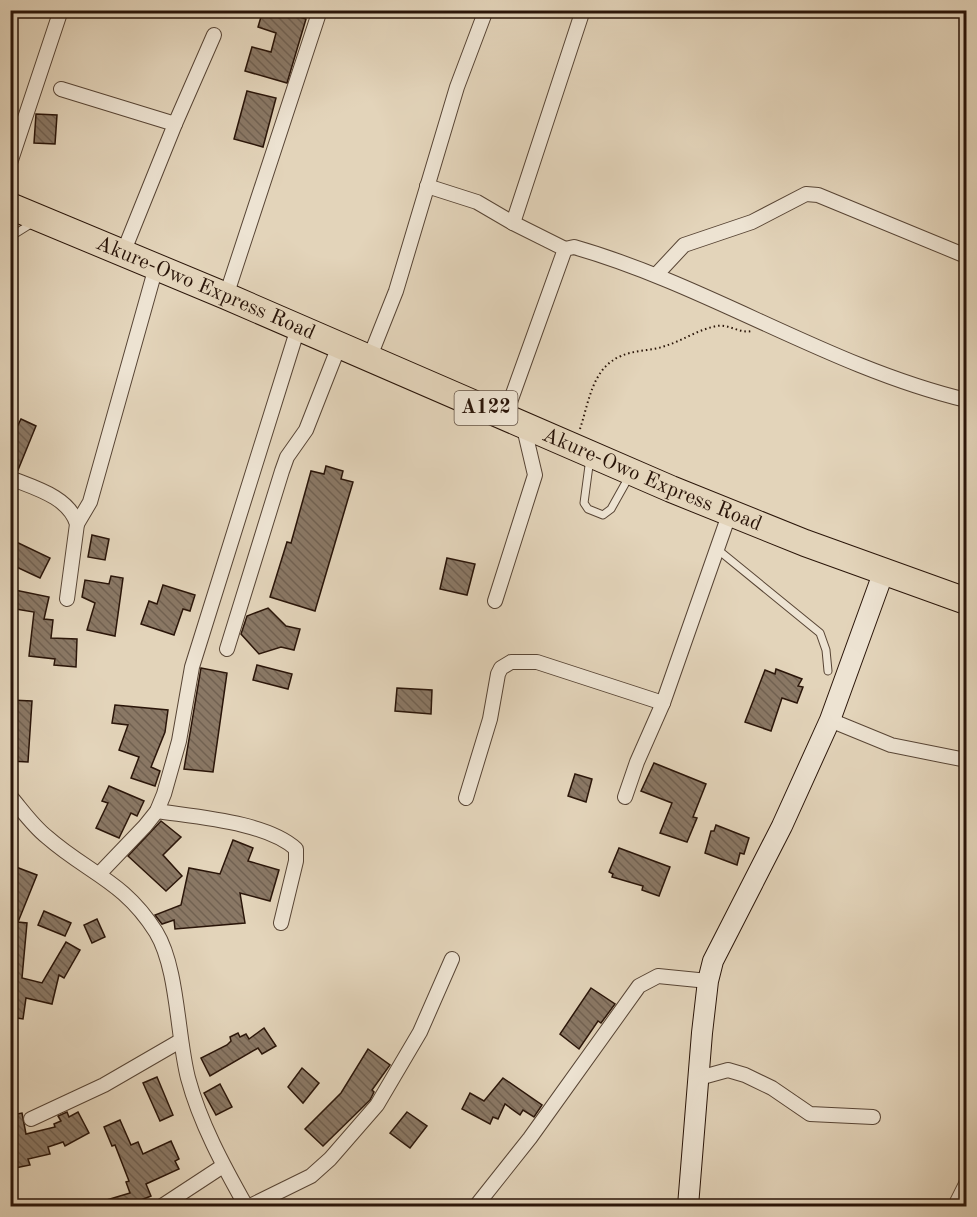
<svg xmlns="http://www.w3.org/2000/svg" width="977" height="1217" font-family="'Old Standard TT',serif">
<style>
.building{fill:url(#building-back-hatch);stroke:#2a1509;stroke-width:1.5}
.lines{fill:none;stroke-linecap:round;stroke-linejoin:round}
.lane-casing{stroke:#584535;stroke-width:9}
.street-casing{stroke:#584535;stroke-width:16}
.secondary-casing{stroke:#2a1509;stroke-width:22}
.highway-casing{stroke:#2a1509;stroke-width:28}
.path{stroke:#2a1509;stroke-width:2;stroke-dasharray:1.5 3;stroke-linecap:butt}
.lane{stroke:#ede3d2;stroke-width:7}
.street{stroke:#ede3d2;stroke-width:14}
.secondary{stroke:#ede3d2;stroke-width:20}
.highway{stroke:#e3d4ba;stroke-width:26}
.labels{text-anchor:middle;dominant-baseline:central;stroke-width:4.5;stroke-linejoin:round;paint-order:stroke}
.shield{fill:#ede3d2;stroke:#645345;stroke-width:1.5}
.shield-label{font-size:20px;font-weight:bold;fill:#2a1509}
.street-label{font-size:21px;fill:#2a1509;stroke:#ede3d2}
</style>
<defs>
<pattern id="building-back-hatch" width="6" height="6" patternUnits="userSpaceOnUse" patternTransform="scale(1.5)"><rect width="6" height="6" fill="#8a7865"/><path d="M-1 5l2 2M0 0l6 6M5-1l2 2" fill="none" stroke="#716151"/></pattern>
</defs>
<rect width="100%" height="100%" fill="#e3d4ba"/>
<filter id="stains"><feTurbulence type="fractalNoise" baseFrequency=".00333" numOctaves="4"/><feColorMatrix values="0 0 0 0 .2 0 0 0 0 .09 0 0 0 0 .02 0 0 0 .5 -.17"/></filter>
<radialGradient id="worn" r=".72"><stop offset=".6" stop-color="#630" stop-opacity="0"/><stop offset="1" stop-color="#630" stop-opacity=".3"/></radialGradient>
<!-- building -->
<g class="building">
<polygon points="263,10 277,10 306,19 287,83 245,71 252,47 271,52 276,33 258,27"/>
<polygon points="247,91 276,98 263,147 234,139"/>
<polygon points="36,114 57,115 55,144 34,143"/>
<polygon points="21,419 36,426 18,470 10,467 10,434 13,435"/>
<polygon points="326,466 343,471 341,479 353,482 315,611 270,597 287,542 291,543 311,471 324,474"/>
<polygon points="92,535 109,539 105,560 88,557"/>
<polygon points="10,539 50,558 40,578 10,564"/>
<polygon points="447,558 475,564 467,595 440,589"/>
<polygon points="111,576 123,578 115,636 87,630 95,603 82,597 85,580 109,584"/>
<polygon points="163,585 195,595 190,611 183,609 174,635 141,624 149,601 157,604"/>
<polygon points="10,589 49,597 44,619 53,620 51,638 77,639 76,667 54,665 55,659 29,656 34,612 10,608"/>
<polygon points="268,608 286,626 300,629 294,650 281,647 259,654 241,634 247,616"/>
<polygon points="257,665 292,674 288,689 253,680"/>
<polygon points="201,668 227,673 213,772 184,769"/>
<polygon points="776,669 802,679 798,686 803,687 797,703 782,698 771,731 745,722 765,670 775,674"/>
<polygon points="397,688 432,690 431,714 395,711"/>
<polygon points="10,700 32,701 28,762 10,761"/>
<polygon points="115,705 168,710 165,732 151,767 160,771 155,786 131,778 139,757 119,750 128,725 112,723"/>
<polygon points="654,763 706,784 693,817 697,818 687,842 660,833 672,803 641,791"/>
<polygon points="575,774 592,779 586,802 568,796"/>
<polygon points="109,786 144,801 137,816 131,813 119,838 96,828 108,803 102,801"/>
<polygon points="161,821 181,837 163,855 182,876 166,891 128,856"/>
<polygon points="716,825 749,838 744,854 740,853 737,865 705,853 711,831 714,831"/>
<polygon points="233,840 253,848 248,861 279,870 270,901 240,893 245,923 175,929 174,920 162,924 155,915 181,905 189,868 220,874"/>
<polygon points="619,848 670,867 659,896 642,890 643,886 612,877 613,874 609,872"/>
<polygon points="16,867 37,875 18,922 27,923 22,978 42,983 66,942 80,950 64,978 59,975 52,1004 26,998 23,1019 10,1017 10,952 14,912 10,910 10,879"/>
<polygon points="44,911 71,923 65,936 38,925"/>
<polygon points="97,919 105,937 92,943 84,925"/>
<polygon points="591,988 615,1004 601,1023 598,1021 579,1049 560,1034"/>
<polygon points="264,1028 276,1046 262,1054 258,1048 210,1076 201,1058 227,1045 231,1041 230,1037 238,1033 240,1037 246,1034 249,1039"/>
<polygon points="368,1049 390,1065 372,1090 374,1092 370,1100 323,1146 305,1129 341,1093"/>
<polygon points="302,1068 319,1083 303,1103 288,1087"/>
<polygon points="157,1077 173,1115 160,1121 143,1083"/>
<polygon points="503,1078 542,1105 534,1117 523,1110 520,1115 505,1104 498,1119 493,1117 490,1124 462,1109 470,1093 484,1101"/>
<polygon points="220,1084 232,1107 216,1115 204,1093"/>
<polygon points="67,1112 69,1117 78,1112 89,1133 65,1146 63,1142 48,1147 50,1154 28,1159 30,1165 10,1169 10,1137 16,1136 11,1115 22,1113 26,1134 55,1127 54,1124 61,1121 58,1116"/>
<polygon points="407,1112 427,1126 410,1148 390,1133"/>
<polygon points="120,1120 131,1145 138,1142 143,1154 171,1141 179,1159 175,1161 179,1169 146,1184 151,1196 131,1204 131,1206 93,1206 93,1204 130,1193 126,1182 129,1181 115,1145 112,1146 104,1127"/>
</g>
<g class="lines">
<defs>
<g id="lane">
<polyline points="10,237 34,222"/>
<polyline points="590,458 584,503 588,509 603,515 611,509 630,475"/>
<polyline points="717,549 820,633 826,650 828,671"/>
</g>
<g id="street">
<polyline points="61,89 175,124 123,253"/>
<polyline points="175,124 214,35"/>
<polyline points="10,163 61,10"/>
<polyline points="427,186 477,202 513,223 565,249"/>
<polyline points="513,223 583,10"/>
<polyline points="656,275 684,245 752,222 806,194 818,195 966,256"/>
<polyline points="226,296 320,10"/>
<polyline points="369,359 396,291 457,87 486,10"/>
<path d="M505,416l60,-167 9,-2c136,39 255,120 392,153"/>
<path d="M10,478c25,10 59,19 67,46l-10,75"/>
<polyline points="77,524 90,502 156,267"/>
<polyline points="495,601 535,475 523,424"/>
<polyline points="227,649 282,471 287,457 306,430 339,346"/>
<polyline points="830,720 891,745 966,760"/>
<path d="M10,796c12,14 23,30 37,41 41,36 77,44 109,95 22,36 21,103 32,146 12,45 36,89 58,128"/>
<polyline points="625,797 637,762 663,703 730,512"/>
<polyline points="466,798 490,719 498,674 501,668 511,662 537,662 663,703"/>
<path d="M157,811c39,6 110,11 139,38v12l-15,62"/>
<polyline points="100,873 145,826 157,811 164,794 179,741 192,667 298,328"/>
<polyline points="699,1078 728,1070 745,1075 772,1088 810,1114 873,1117"/>
<polyline points="31,1119 104,1085 180,1041"/>
<polyline points="162,1206 223,1166"/>
<polyline points="250,1206 311,1176 330,1159 377,1105 420,1032 452,959"/>
<polyline points="476,1206 530,1138 639,986 658,976 708,981"/>
<polyline points="955,1206 966,1184"/>
</g>
<polyline id="secondary" points="688,1206 702,1033 708,981 713,961 782,826 830,720 884,571"/>
<g id="highway">
<path id="s1" d="M10,206l216,90 445,193 134,54 161,58"/>
</g>
</defs>
<!-- lane casing -->
<use href="#lane" class="lane-casing"/>
<!-- street casing -->
<use href="#street" class="street-casing"/>
<!-- secondary casing -->
<use href="#secondary" class="secondary-casing"/>
<!-- highway casing -->
<use href="#highway" class="highway-casing"/>
<!-- path -->
<path class="path" d="M580,429c9,-27 12,-61 41,-73 13,-6 30,-5 44,-10 17,-5 34,-17 52,-20 13,-2 23,8 35,5"/>
<!-- lane -->
<use href="#lane" class="lane"/>
<!-- street -->
<use href="#street" class="street"/>
<!-- secondary -->
<use href="#secondary" class="secondary"/>
<!-- highway -->
<use href="#highway" class="highway"/>
</g>
<g class="labels">
<!-- shield labels -->
<rect class="shield" x="454.5" y="391" width="63" height="34" rx="4.5"/>
<g class="shield-label">
<text x="486" y="408">A122</text>
</g>
<!-- street labels -->
<g class="street-label">
<text stroke="none"><textPath href="#s1" startOffset="212">Akure-Owo Express Road</textPath></text>
<text stroke="none"><textPath href="#s1" startOffset="698">Akure-Owo Express Road</textPath></text>
</g>
</g>
<!-- margin -->
<rect width="977" height="1217" fill="none" stroke="#e3d4ba" stroke-width="36"/>
<rect x="12" y="12" width="953" height="1193" fill="none" stroke="#2a1509" stroke-width="3"/>
<rect x="18" y="18" width="941" height="1181" fill="none" stroke="#2a1509" stroke-width="1.5"/>
<rect width="100%" height="100%" filter="url(#stains)"/>
<rect width="100%" height="100%" fill="url(#worn)"/>
</svg>
